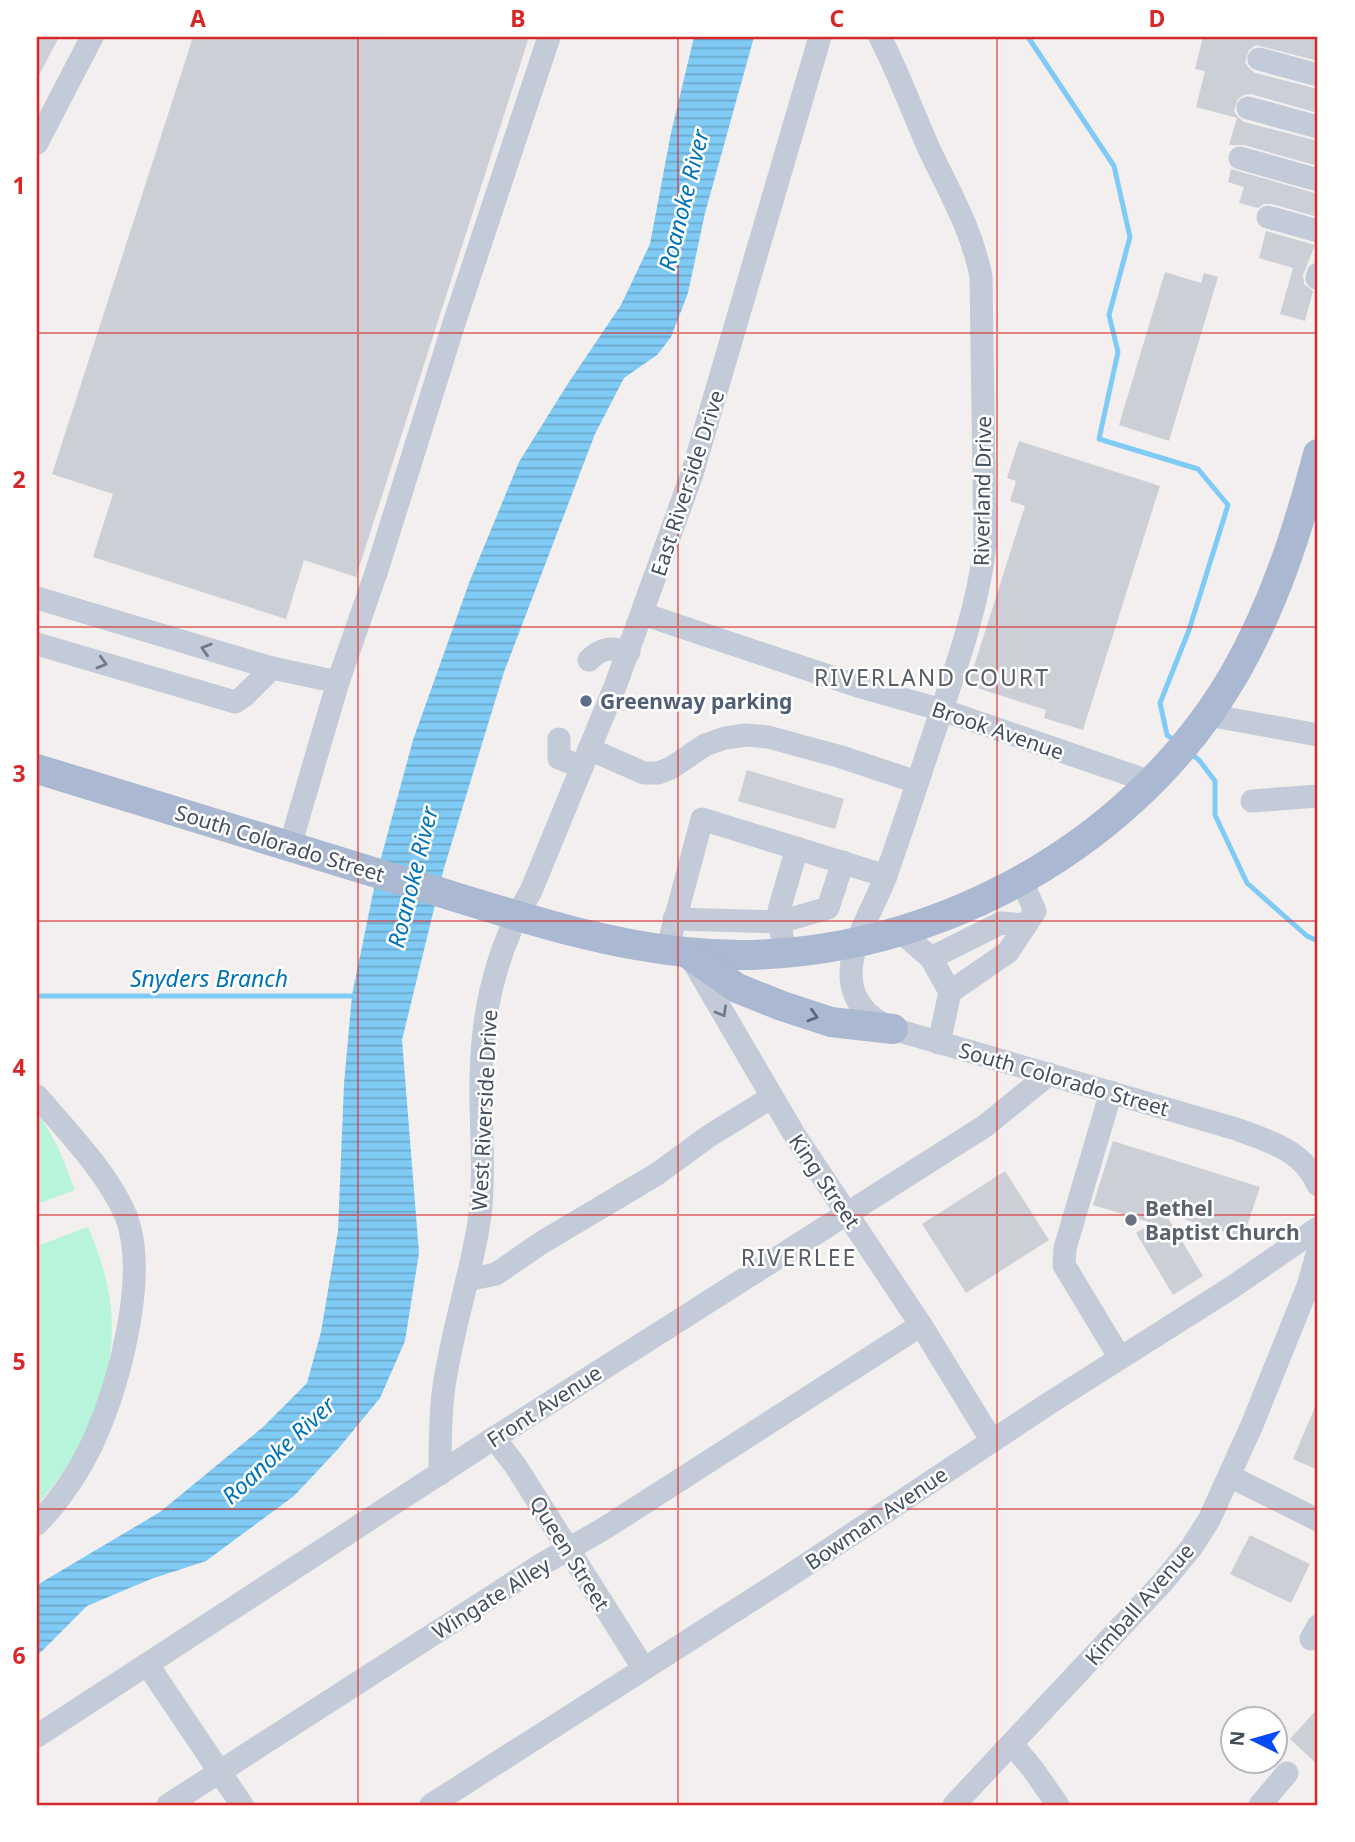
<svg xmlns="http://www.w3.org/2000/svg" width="1355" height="1842" font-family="'Noto Sans',sans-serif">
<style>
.pitch{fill:#b8f4d9}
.water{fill:url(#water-rules)}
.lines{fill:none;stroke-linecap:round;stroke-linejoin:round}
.stream{stroke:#80cbf6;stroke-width:5}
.building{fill:#cdcfd7}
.minor{stroke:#c3cbd8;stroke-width:23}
.major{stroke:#abb8d1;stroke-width:30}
.oneway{stroke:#717a89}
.oneway2{stroke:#5e687b}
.grid{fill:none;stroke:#d62828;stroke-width:2;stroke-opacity:0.55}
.service-dot{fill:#5c6f8a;stroke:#fff;stroke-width:2.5}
.worship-dot{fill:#6b7280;stroke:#fff;stroke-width:2.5}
.labels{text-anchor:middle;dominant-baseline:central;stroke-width:5;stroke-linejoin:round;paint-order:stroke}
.street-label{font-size:21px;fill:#454e5e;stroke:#fff}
.service-label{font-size:21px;font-weight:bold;fill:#4e5e75;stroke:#fff;text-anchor:start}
.worship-label{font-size:21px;font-weight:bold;fill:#5b616d;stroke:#fff;text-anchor:start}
.water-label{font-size:23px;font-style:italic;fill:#0073b6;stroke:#fff}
.neighbourhood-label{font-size:23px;letter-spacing:2px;fill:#5a5d65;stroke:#fff}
.neatline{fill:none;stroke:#d62828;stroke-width:2.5}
.grid-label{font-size:23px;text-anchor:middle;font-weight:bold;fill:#d62828}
</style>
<defs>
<pattern id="water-rules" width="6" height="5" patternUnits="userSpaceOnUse" patternTransform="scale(1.75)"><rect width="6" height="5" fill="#80cbf6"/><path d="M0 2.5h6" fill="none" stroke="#6ba7ca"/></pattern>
</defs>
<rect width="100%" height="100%" fill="#f2efee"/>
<!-- pitch -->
<g class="pitch">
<polygon points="37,1111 58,1147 75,1190 37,1204"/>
<path d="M88,1227c9,22 17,43 21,67 13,78 -21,153 -72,211v-259z"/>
</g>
<!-- water -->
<polygon class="water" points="694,37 754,37 705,213 688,293 671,337 657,355 624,378 595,434 504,672 444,868 402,1040 419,1253 405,1341 380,1398 338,1449 294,1496 206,1561 151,1579 87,1606 37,1656 37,1585 160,1512 262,1428 307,1383 321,1332 338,1231 344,1084 352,995 378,869 413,740 469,583 519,462 567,385 621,305 650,244 671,133"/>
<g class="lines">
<!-- stream -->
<g class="stream">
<polyline points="1028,37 1114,166 1130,237 1109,315 1118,352 1099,439 1198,469 1228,505 1189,630 1160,703 1167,735 1175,741"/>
<polyline points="1191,754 1199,760 1215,781 1215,815 1247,883 1307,936 1318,941"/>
<polyline points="37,996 358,996"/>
</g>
</g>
<!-- building -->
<g class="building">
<polygon points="37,37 59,37 37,79"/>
<polygon points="193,37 529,37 356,577 304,560 286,619 93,557 113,494 52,474"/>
<polygon points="1203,37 1318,37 1318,61 1256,45 1249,50 1245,62 1249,68 1255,73 1318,89 1318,113 1251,94 1244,95 1238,99 1234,111 1238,117 1244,122 1318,141 1318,166 1244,145 1229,145 1237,118 1196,107 1205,71 1195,69"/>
<polygon points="1231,169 1318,194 1318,217 1272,204 1264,204 1258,208 1239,203 1244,187 1228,182"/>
<polygon points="1266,231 1315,245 1303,275 1304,284 1313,291 1305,321 1280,314 1293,268 1259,258"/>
<polygon points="1165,272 1201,283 1204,273 1218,277 1169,441 1119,425"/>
<polygon points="1019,441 1160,486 1083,730 1044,718 1046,710 968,685 1025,506 1010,501 1016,481 1007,478"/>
<polygon points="747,770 844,799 835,829 738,801"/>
<polygon points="1113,1141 1260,1187 1243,1238 1165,1213 1203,1276 1173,1295 1136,1233 1152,1223 1093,1205"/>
<polygon points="1005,1171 1049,1240 966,1293 922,1224"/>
<polygon points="1318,1400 1318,1470 1293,1459"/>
<polygon points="1250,1535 1310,1564 1291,1603 1230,1574"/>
<polygon points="1318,1708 1318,1765 1290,1739"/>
</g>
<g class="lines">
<!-- minor -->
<g class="minor">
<path d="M880,37c19,37 33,76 50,114 21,44 41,77 51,125l4,269c-7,62 -28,120 -48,179 -17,50 -33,101 -51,151 -11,32 -35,65 -35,99 0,27 18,45 42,55l343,100c33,12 67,21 82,56"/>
<polyline points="1259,59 1318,75"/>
<polyline points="1248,108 1318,127"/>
<polyline points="37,143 92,37"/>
<polyline points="1240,158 1318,180"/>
<polyline points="1268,217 1318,231"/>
<polyline points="1317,278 1318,274"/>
<polyline points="37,598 272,668 338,682"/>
<polyline points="643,614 861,687 942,710 1151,782"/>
<polyline points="37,644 235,702 244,696 272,668"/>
<path d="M589,660c13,-13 23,-13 40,-8"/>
<polyline points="1208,715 1318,735"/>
<polyline points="559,739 559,758 582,767"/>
<polyline points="589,749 644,773 658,773 671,768 705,745 725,738 746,735 768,737 838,756 917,782"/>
<polyline points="1252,801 1318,796"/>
<polyline points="290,846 338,682 377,570 455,320 549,37"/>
<polyline points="674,919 780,922 828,908 843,862"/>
<polyline points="901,932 931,958 950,992 939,1043"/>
<polyline points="782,937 779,910 797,848"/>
<polyline points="667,950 702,819 886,876"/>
<polyline points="691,958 794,1134 921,1325 992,1441"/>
<polyline points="931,958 1001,923 1026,925"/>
<polyline points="950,992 1008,952 1035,911 1021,879"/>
<polyline points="1111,1092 1065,1248 1064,1265 1120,1358"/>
<path d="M37,1096c30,35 71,77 89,120 23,59 -7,168 -32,224 -14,30 -34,60 -57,84"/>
<polyline points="467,1280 496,1274 541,1243 657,1174 709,1136 772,1097"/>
<polyline points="494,1438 515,1465 644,1669"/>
<path d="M440,1474c0,-27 0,-53 3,-80 7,-58 27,-114 36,-172 7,-48 1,-95 2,-144 1,-67 15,-130 50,-187l85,-207 76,-210 128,-437"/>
<polyline points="1229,1476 1318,1520"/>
<polyline points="1311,1639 1318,1626"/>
<polyline points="147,1664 242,1805"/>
<polyline points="37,1736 494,1438 985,1126 1049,1074"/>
<polyline points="1012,1744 1032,1768 1058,1805"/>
<polyline points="168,1805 544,1563 605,1528 921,1325"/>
<polyline points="431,1805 783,1580 1051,1402 1231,1288 1318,1228"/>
<polyline points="954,1805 1162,1583 1191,1548 1209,1520 1252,1425 1308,1286 1318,1251"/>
<polyline points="1260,1805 1287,1773"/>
</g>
<!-- major -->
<g class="major">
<path d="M37,769c127,39 255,78 382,117 88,26 174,57 266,66 214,23 442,-92 550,-279 39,-68 63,-143 83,-219"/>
<polyline points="687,953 737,988 782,1006 831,1022 893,1029"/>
</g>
</g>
<!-- one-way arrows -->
<defs><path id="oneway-chevron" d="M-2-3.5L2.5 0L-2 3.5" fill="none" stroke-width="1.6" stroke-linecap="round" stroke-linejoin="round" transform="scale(1.75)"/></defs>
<g class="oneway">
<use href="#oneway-chevron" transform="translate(206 649) rotate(-163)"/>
<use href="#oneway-chevron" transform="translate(102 663) rotate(16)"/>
<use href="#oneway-chevron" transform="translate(722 1012) rotate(60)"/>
</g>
<use class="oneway2" href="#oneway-chevron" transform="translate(813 1016) rotate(17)"/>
<!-- grid -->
<path class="grid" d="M358,37v1768M678,37v1768M997,37v1768M37,333h1281M37,627h1281M37,921h1281M37,1215h1281M37,1509h1281"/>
<!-- markers -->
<circle class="service-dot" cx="586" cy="701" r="7"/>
<circle class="worship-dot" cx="1131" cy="1220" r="7"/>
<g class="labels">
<!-- street labels -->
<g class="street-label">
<text transform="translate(687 483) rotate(-72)">East Riverside Drive</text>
<text transform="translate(982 491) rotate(-89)">Riverland Drive</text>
<text transform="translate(998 730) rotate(19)">Brook Avenue</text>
<text transform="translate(280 843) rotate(17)">South Colorado Street</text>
<text transform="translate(1064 1079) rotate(16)">South Colorado Street</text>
<text transform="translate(484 1110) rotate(-87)">West Riverside Drive</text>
<text transform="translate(825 1181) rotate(56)">King Street</text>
<text transform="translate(544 1406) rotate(-33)">Front Avenue</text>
<text transform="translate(876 1518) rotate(-34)">Bowman Avenue</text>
<text transform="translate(570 1553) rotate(58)">Queen Street</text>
<text transform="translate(491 1598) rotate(-32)">Wingate Alley</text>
<text transform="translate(1139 1604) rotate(-49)">Kimball Avenue</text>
</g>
<!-- service labels -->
<g class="service-label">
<text x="600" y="701">Greenway parking</text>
</g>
<!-- worship labels -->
<g class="worship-label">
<text x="1145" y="1208">Bethel<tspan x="1145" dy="24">Baptist Church</tspan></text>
</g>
<!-- water labels -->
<g class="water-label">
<text transform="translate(683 200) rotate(-76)">Roanoke River</text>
<text transform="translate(412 877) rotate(-76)">Roanoke River</text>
<text x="209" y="978">Snyders Branch</text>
<text transform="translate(278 1450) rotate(-43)">Roanoke River</text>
</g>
<!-- neighbourhood labels -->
<g class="neighbourhood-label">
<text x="932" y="677">RIVERLAND COURT</text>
<text x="799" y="1257">RIVERLEE</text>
</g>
</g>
<!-- border -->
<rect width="1355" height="1842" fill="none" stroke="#ffffff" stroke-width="77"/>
<!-- north arrow -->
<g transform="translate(1254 1740) rotate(275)"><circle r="33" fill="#ffffff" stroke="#b5b8bf" stroke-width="2"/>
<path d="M0-5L12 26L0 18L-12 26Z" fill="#0448f6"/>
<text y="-10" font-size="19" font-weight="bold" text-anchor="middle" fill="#454e5e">N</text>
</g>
<rect x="38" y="38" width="1278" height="1766" class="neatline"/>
<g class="grid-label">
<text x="198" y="27">A</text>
<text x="518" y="27">B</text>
<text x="837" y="27">C</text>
<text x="1157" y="27">D</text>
<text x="19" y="194">1</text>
<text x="19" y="488">2</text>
<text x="19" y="782">3</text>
<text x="19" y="1076">4</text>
<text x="19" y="1370">5</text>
<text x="19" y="1664">6</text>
</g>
</svg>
